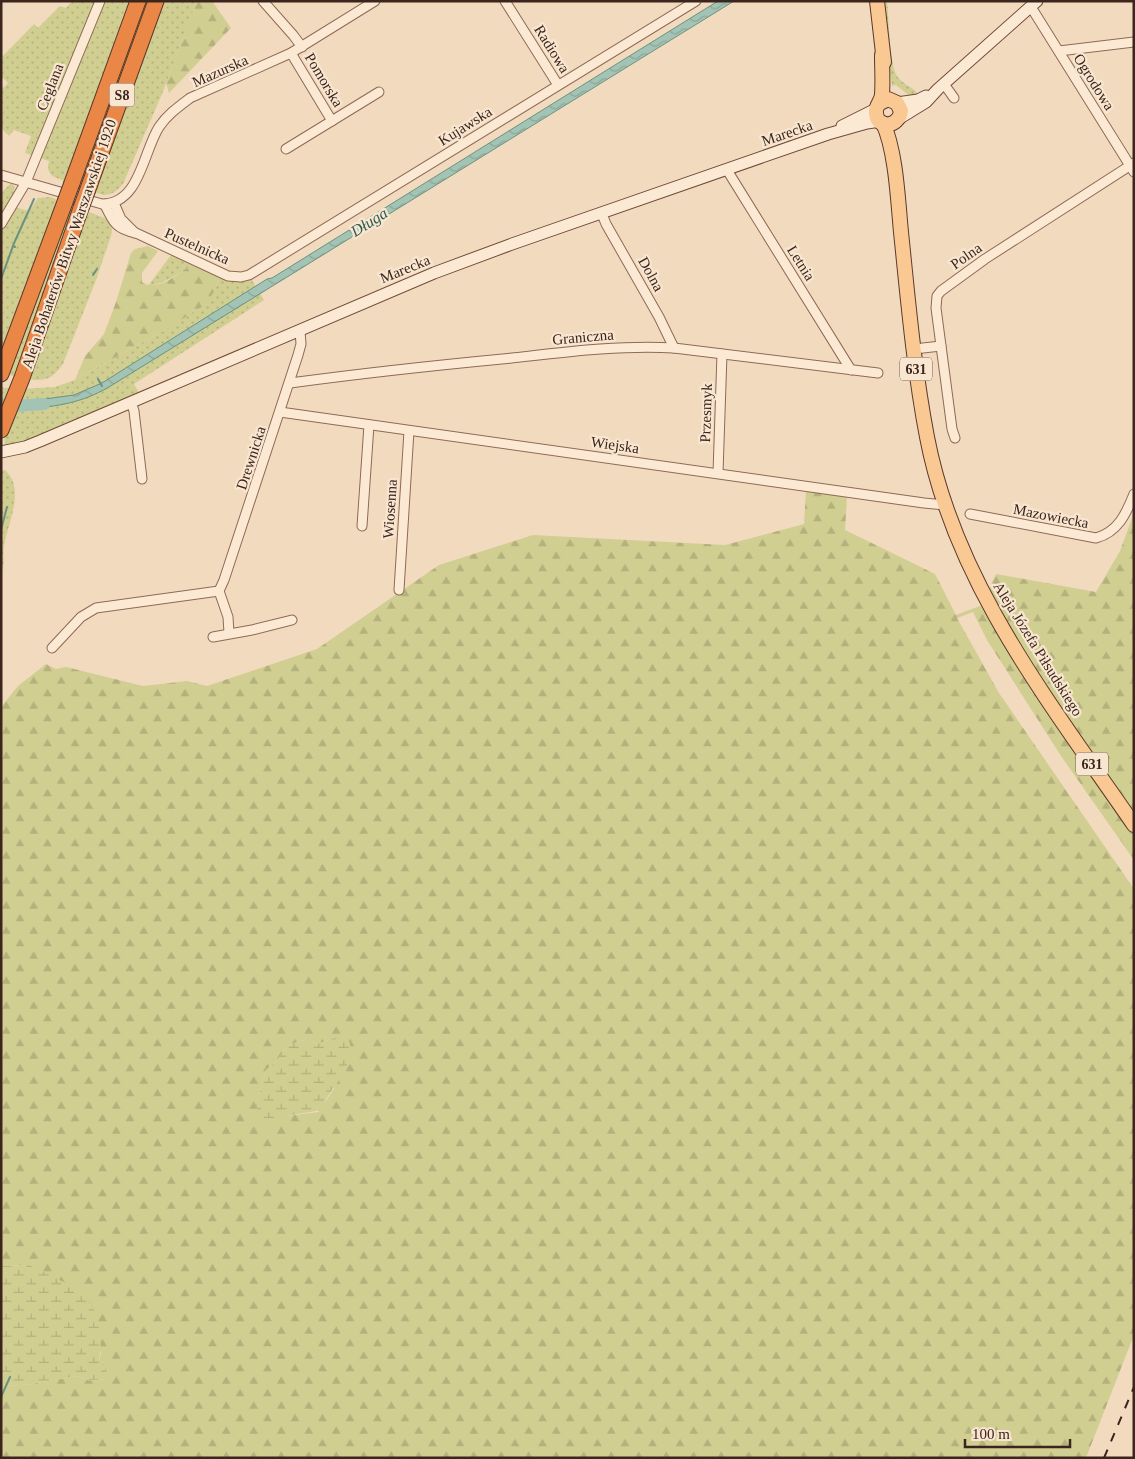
<svg xmlns="http://www.w3.org/2000/svg" width="1135" height="1459" font-family="'Times New Roman',serif">
<style>
.grass{fill:url(#grass-dots)}
.forest{fill:url(#forest-firs);fill-rule:evenodd}
.wetland{fill:url(#wetland-marsh)}
.water{fill:url(#water-waves);stroke:#699381}
.lines{fill:none;stroke-linecap:round;stroke-linejoin:round}
.stream{stroke:#699381;stroke-width:2}
.river{stroke:#a3c4b4;stroke-width:12}
.street-casing{stroke:#8d6a56;stroke-width:11}
.secondary-casing{stroke:#6f4b39;stroke-width:13}
.primary-casing{stroke:#5a392a;stroke-width:16}
.highway-casing{stroke:#5a392a;stroke-width:17}
.street{stroke:#fce9d4;stroke-width:9}
.secondary{stroke:#fce9d4;stroke-width:11}
.primary{stroke:#f9c893;stroke-width:14}
.highway{stroke:#ea8747;stroke-width:15}
.rail{stroke:#3b251c;stroke-width:2;stroke-dasharray:9 9;stroke-linecap:butt}
.highway-bridge-casing{stroke:#5a392a;stroke-width:17;stroke-linecap:butt}
.highway-bridge{stroke:#ea8747;stroke-width:15}
.labels{text-anchor:middle;dominant-baseline:central;stroke-width:4.5;stroke-linejoin:round;paint-order:stroke}
.shield{fill:#f9e6d0;stroke:#745f52;stroke-width:1}
.shield-label{font-size:14px;font-weight:bold;fill:#3b251c}
.street-label{font-size:15px;fill:#3b251c;stroke:#f9e6d0}
.water-label{font-size:16px;font-style:italic;fill:#295c50;stroke:#f9e6d0}
</style>
<defs>
<pattern id="grass-dots" width="8" height="8" patternUnits="userSpaceOnUse" patternTransform="scale(1.25)"><rect width="8" height="8" fill="#d1ce92"/><path d="M2 2h.1M6 6h.1" fill="none" stroke="#b4b17d" stroke-width="1.8" stroke-linecap="round"/></pattern>
<pattern id="forest-firs" width="22" height="20" patternUnits="userSpaceOnUse" patternTransform="scale(1.25)"><rect width="22" height="20" fill="#d1ce92"/><path d="M5 1l3.5 6h-7zM16 11l3.5 6h-7z" fill="#b4b17d"/></pattern>
<pattern id="wetland-marsh" width="20" height="14" patternUnits="userSpaceOnUse" patternTransform="scale(1.25)"><rect width="20" height="14" fill="#d1ce92"/><path d="M1 5h8M5 5V1M11 12h8M15 12V8" fill="none" stroke="#b4b17d"/></pattern>
<pattern id="water-waves" width="16" height="10" patternUnits="userSpaceOnUse" patternTransform="scale(1.25)"><rect width="16" height="10" fill="#a3c4b4"/><path d="M0 5q4-4 8 0t8 0" fill="none" stroke="#8da89a"/></pattern>
</defs>
<rect width="100%" height="100%" fill="#f2dabf"/>
<!-- grass -->
<g class="grass">
<path d="M72,1h125l-35,93 -39,90c-6,7 -11,11 -20,11l-49,-18c-6,-4 -7,-9 -5,-16l-24,-8 6,-17 -17,-6 -5,6 -8,-8v-38l7,-7 -7,-7v-18l33,-34 4,4 22,-22 6,2z"/>
<path d="M881,1h6c2,17 2,62 10,75 5,8 16,11 21,18l-7,3 -15,-12 -4,1z"/>
<path d="M11,183l4,4 -5,19 19,5 9,-13 12,-1 57,22 5,10 -1,7 -15,44 -33,84c-3,4 -7,9 -11,12 -14,9 -37,1 -51,-4v-179z"/>
<path d="M178,254l15,10c-14,9 -28,20 -45,22l23,-31z"/>
<polygon points="220,272 249,275 264,300 134,384 142,398 5,452 4,428 1,426 1,386 5,388 22,389 55,387 75,380 168,328 212,295 217,284"/>
<path d="M1,470h4c21,18 3,53 -1,76 -2,9 2,18 -3,27z"/>
</g>
<!-- forest -->
<g class="forest">
<polygon points="197,1 212,1 231,28 169,93 166,83"/>
<path d="M148,246l10,5 -16,22v9c15,11 38,-9 51,-19l27,9 -3,12 -5,11 -9,11 -35,22 -93,52 10,-24 19,-22 12,-32 15,-49 4,-4z"/>
<path d="M806,490l41,6 -2,34 90,44 21,41 32,-12 2,-16 6,-13 100,18 24,-41 14,-38v347l-73,-104 -74,-116 -14,-28 -16,6 42,75 135,196v446l-48,123h-1085v-74l11,2 19,-2 46,-8 14,5 13,-2 -5,-18 2,-8 -72,-88 -28,1v-559l17,-21 28,-22 10,5 10,-2 77,19 44,-5 20,5 110,-37 122,-84 94,-30 192,10 79,-21zM334,1038v51l-16,23 -31,4 -14,4 -17,-14 10,-36 10,-8 12,-17 20,-6 9,5z"/>
</g>
<!-- wetland -->
<g class="wetland">
<polygon points="334,1038 349,1041 352,1051 344,1073 326,1099 322,1110 287,1116 265,1124 256,1106 266,1070 276,1062 288,1045 308,1039 317,1044"/>
<path d="M29,1265c49,23 79,34 70,96l7,7 -2,11 -14,2 -13,-5 -46,8 -19,2 -11,-2v-118z"/>
</g>
<!-- water -->
<path class="water" d="M718,1h16l-625,386c-28,16 -50,19 -82,22l3,-8 44,-6 28,-12 165,-104 5,-1z"/>
<g class="lines">
<!-- stream -->
<g class="stream">
<polyline points="15,247 13,246 15,241 34,199"/>
<polyline points="93,275 97,269"/>
<polyline points="1,279 13,246"/>
<polyline points="98,379 102,386"/>
<polyline points="1,530 7,507"/>
<polyline points="1,1397 10,1377"/>
</g>
<!-- river -->
<polyline class="river" points="1,404 13,406 44,404"/>
<defs>
<g id="street">
<polyline points="263,1 293,35 302,47"/>
<polyline points="505,1 558,85"/>
<polyline points="1031,7 1134,172"/>
<polyline points="1059,51 1134,42"/>
<polyline points="291,53 332,121"/>
<polyline points="944,84 954,98"/>
<polyline points="286,149 379,92"/>
<polyline points="727,170 851,370"/>
<path d="M1,175l101,29c38,0 41,-52 57,-77 8,-12 19,-20 31,-29l101,-45 84,-52"/>
<polyline points="114,203 121,219 135,233"/>
<path d="M105,205c8,17 11,24 31,28l92,43 13,1 8,-2 447,-274"/>
<polyline points="602,214 606,224 659,317 674,348"/>
<polyline points="1,224 26,182 100,1"/>
<polyline points="914,349 941,346"/>
<path d="M290,383c74,-10 148,-18 222,-25 54,-6 108,-13 162,-10l204,25"/>
<polyline points="131,402 134,411 142,479"/>
<polyline points="280,412 924,503 945,505"/>
<polyline points="955,438 952,429 936,308 937,296 941,291 985,259 1134,163"/>
<polyline points="718,473 722,354"/>
<path d="M970,514l126,24c22,-6 30,-24 38,-44"/>
<polyline points="362,526 369,425"/>
<polyline points="399,590 409,431"/>
<polyline points="229,633 228,617 219,591 224,580 298,355 301,344 300,331"/>
<polyline points="213,637 252,630 292,620"/>
<polyline points="52,648 81,617 96,608 219,591"/>
</g>
<g id="secondary">
<polyline points="897,103 918,100 926,96"/>
<polyline points="900,118 926,102 938,89 1037,1"/>
<polyline points="842,126 876,109"/>
<polyline points="1,452 25,447 40,441 434,273 512,244 828,134 867,123 880,121"/>
</g>
<g id="primary">
<polyline points="877,1 884,62"/>
<path d="M880,103l8,-4 9,4 4,8c-2,16 -24,19 -25,2 -1,-7 6,-12 6,-19 1,-12 0,-26 0,-39"/>
<path d="M883,123c13,28 15,78 18,109 7,68 13,137 26,205 28,147 124,267 207,388"/>
</g>
<g id="highway">
<polyline points="72,183 138,1"/>
<polyline points="88,189 156,1"/>
<polyline points="1,374 65,202"/>
<polyline points="1,430 22,378 81,208"/>
</g>
</defs>
<!-- street casing -->
<use href="#street" class="street-casing"/>
<!-- secondary casing -->
<use href="#secondary" class="secondary-casing"/>
<!-- primary casing -->
<use href="#primary" class="primary-casing"/>
<!-- highway casing -->
<use href="#highway" class="highway-casing"/>
<!-- street -->
<use href="#street" class="street"/>
<!-- secondary -->
<use href="#secondary" class="secondary"/>
<!-- primary -->
<use href="#primary" class="primary"/>
<!-- highway -->
<use href="#highway" class="highway"/>
<!-- rail -->
<polyline class="rail" points="1104,1458 1134,1387"/>
<defs>
<g id="highway-bridge">
<polyline points="65,202 72,183"/>
<polyline points="81,208 88,189"/>
</g>
</defs>
<!-- highway-bridge casing -->
<use href="#highway-bridge" class="highway-bridge-casing"/>
<!-- highway-bridge -->
<use href="#highway-bridge" class="highway-bridge"/>
</g>
<g class="labels">
<!-- shield labels -->
<g class="shield">
<rect x="109.5" y="83.5" width="25" height="23" rx="4"/>
<rect x="900" y="357.5" width="32" height="23" rx="4"/>
<rect x="1076" y="752.5" width="32" height="23" rx="4"/>
</g>
<g class="shield-label">
<text x="122" y="95">S8</text>
<text x="916" y="369">631</text>
<text x="1092" y="764">631</text>
</g>
<!-- street labels -->
<g class="street-label">
<text transform="translate(552 49) rotate(58)">Radiowa</text>
<text transform="translate(220 71) rotate(-24)">Mazurska</text>
<text transform="translate(324 80) rotate(59)">Pomorska</text>
<text transform="translate(1094 82) rotate(58)">Ogrodowa</text>
<text transform="translate(50 87) rotate(-68)">Ceglana</text>
<text transform="translate(465 126) rotate(-32)">Kujawska</text>
<text transform="translate(787 133) rotate(-19)">Marecka</text>
<text transform="translate(69 244) rotate(-71)">Aleja Bohaterów Bitwy Warszawskiej 1920</text>
<text transform="translate(197 246) rotate(24)">Pustelnicka</text>
<text transform="translate(966 256) rotate(-35)">Polna</text>
<text transform="translate(801 263) rotate(58)">Letnia</text>
<text transform="translate(405 269) rotate(-22)">Marecka</text>
<text transform="translate(651 274) rotate(61)">Dolna</text>
<text transform="translate(583 337) rotate(-5)">Graniczna</text>
<text transform="translate(706 413) rotate(-88)">Przesmyk</text>
<text transform="translate(615 445) rotate(8)">Wiejska</text>
<text transform="translate(251 458) rotate(-72)">Drewnicka</text>
<text transform="translate(390 509) rotate(-86)">Wiosenna</text>
<text transform="translate(1051 516) rotate(11)">Mazowiecka</text>
<text transform="translate(1038 649) rotate(58)">Aleja Józefa Piłsudskiego</text>
</g>
<!-- water labels -->
<g class="water-label">
<text transform="translate(369 222) rotate(-32)">Długa</text>
</g>
</g>
<!-- border -->
<rect width="1135" height="1459" fill="none" stroke="#3b251c" stroke-width="5"/>
<!-- scale -->
<path d="M965 1439v8h105v-8" fill="none" stroke="#3b251c" stroke-width="2.5"/>
<text x="972" y="1439" font-size="15" fill="#3b251c" stroke="#f9e6d0" stroke-width="4" paint-order="stroke">100 m</text>
</svg>
